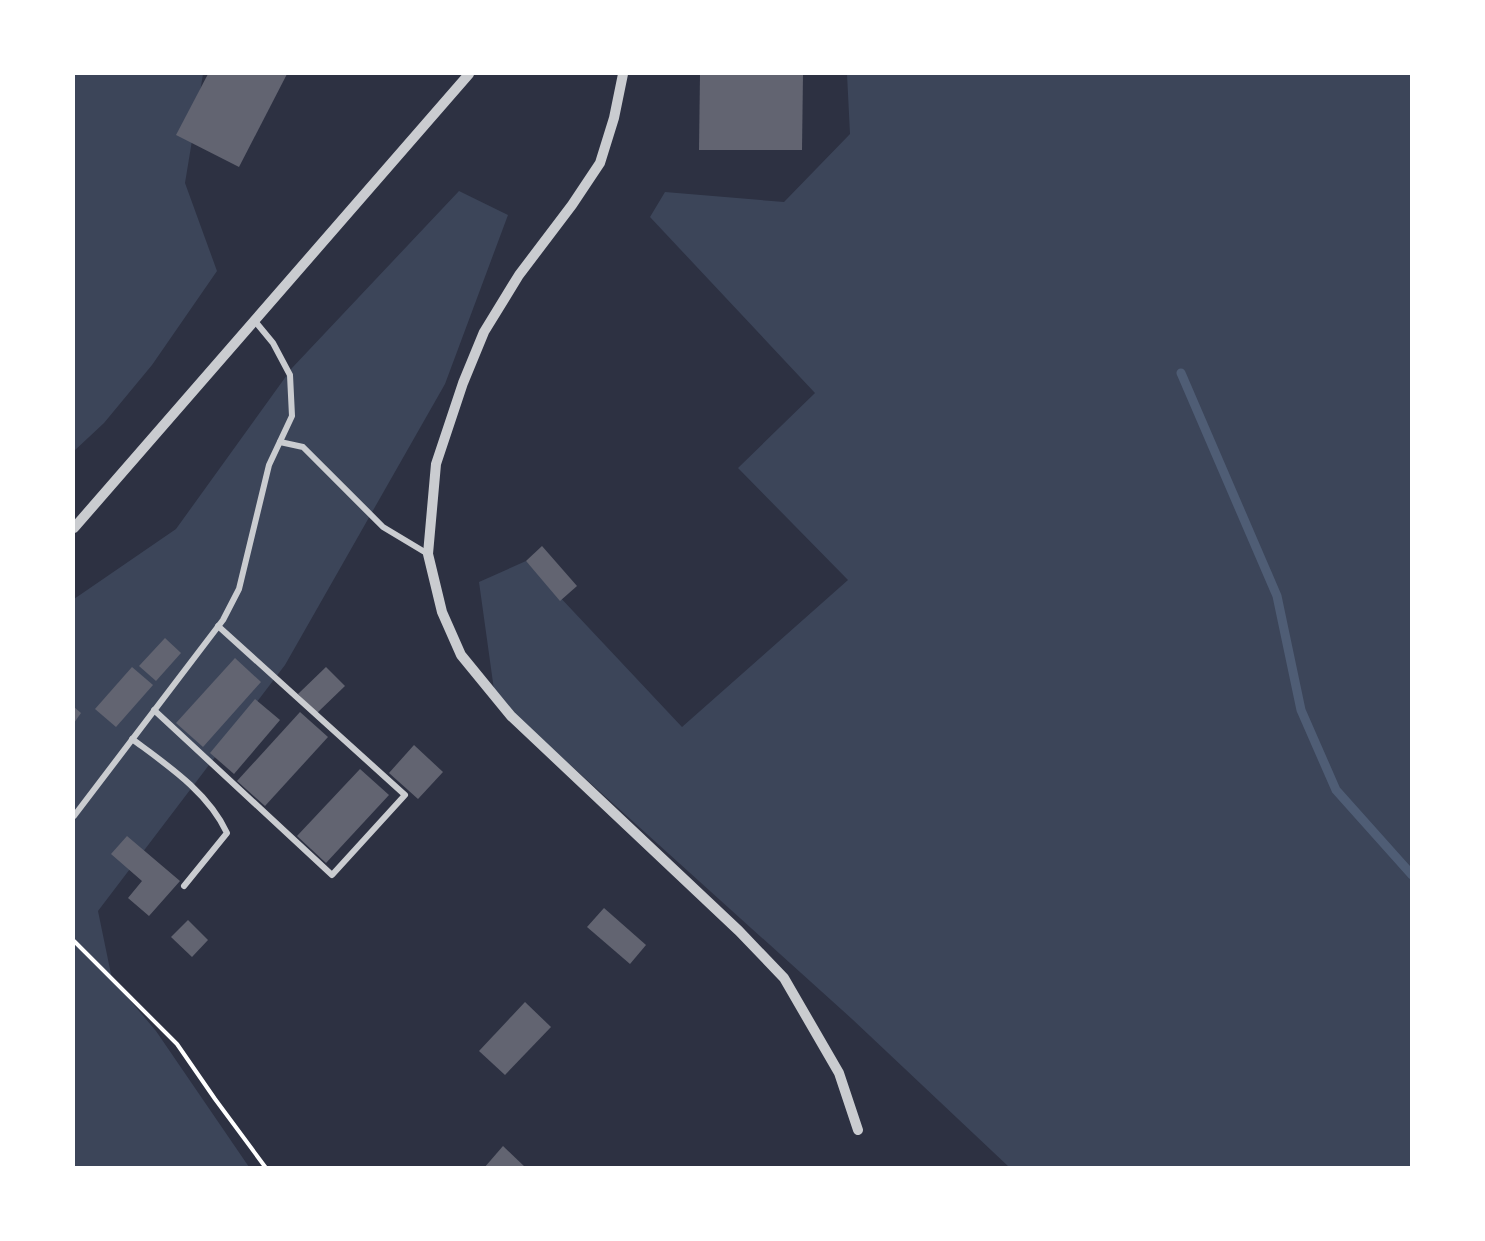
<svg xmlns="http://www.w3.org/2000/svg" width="1485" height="1241" font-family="Raleway,sans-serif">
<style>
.green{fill:#3c4559}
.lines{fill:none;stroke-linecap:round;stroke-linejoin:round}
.stream{stroke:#4f5d75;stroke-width:9}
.building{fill:#626471}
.path{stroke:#fff;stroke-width:4}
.minor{stroke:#caccd0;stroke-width:6}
.tertiary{stroke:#caccd0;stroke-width:10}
</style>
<rect width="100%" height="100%" fill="#2d3142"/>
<!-- green -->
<g class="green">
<polygon points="74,74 203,74 185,183 217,271 152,365 104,423 74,451"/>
<polygon points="847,74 1411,74 1411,1167 1009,1167 852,1019 495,697 479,582 526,561 682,727 848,580 738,468 815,393 650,217 665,192 784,202 850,134"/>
<polygon points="459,191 508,215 445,384 285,665 98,911 112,979 156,1031 249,1167 74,1168 74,599 176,529 292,368"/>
</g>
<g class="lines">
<!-- stream -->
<polyline class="stream" points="1181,373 1277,596 1301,710 1336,790 1412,875"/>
</g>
<!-- building -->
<g class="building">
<polygon points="208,74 287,74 239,167 176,135"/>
<polygon points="700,74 803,74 802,150 699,150"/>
<polygon points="542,546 577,586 560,601 526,561"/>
<polygon points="165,638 181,653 156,681 139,666"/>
<polygon points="235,658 261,682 203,747 176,723"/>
<polygon points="132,667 153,685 116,727 95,709"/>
<polygon points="326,667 345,686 317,713 298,694"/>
<polygon points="255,699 280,720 234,774 210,753"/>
<polygon points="74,707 81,713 74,723"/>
<polygon points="300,712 328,737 265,806 237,781"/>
<polygon points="414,745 443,772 418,799 389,773"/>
<polygon points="360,769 389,795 326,863 297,836"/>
<polygon points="127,836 180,881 149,916 128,898 142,881 111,854"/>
<polygon points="604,908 646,945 630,964 587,927"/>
<polygon points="188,920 208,940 192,957 171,937"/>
<polygon points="525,1002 551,1027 505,1075 479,1051"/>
<polygon points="503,1146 526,1168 484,1168"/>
</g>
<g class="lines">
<!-- path -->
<polyline class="path" points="74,941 177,1044 215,1099 266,1168"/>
<!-- minor -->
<g class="minor">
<polyline points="280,442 303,447 383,527 428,554"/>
<polyline points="154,710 332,875 405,795 218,626"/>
<path d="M132,739c35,26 76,53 95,94l-43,53"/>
<polyline points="74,816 223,620 239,589 269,465 292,416 290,375 273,343 254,320"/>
</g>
<!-- tertiary -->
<g class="tertiary">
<polyline points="623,74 614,118 600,163 572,205 519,275 484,332 463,383 436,464 428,554 442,612 461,655 511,716 739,931 784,978 839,1073 858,1130"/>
<polyline points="74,528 469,74"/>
</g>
</g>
<!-- border -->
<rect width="1485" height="1241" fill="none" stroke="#ffffff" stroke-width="150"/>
</svg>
